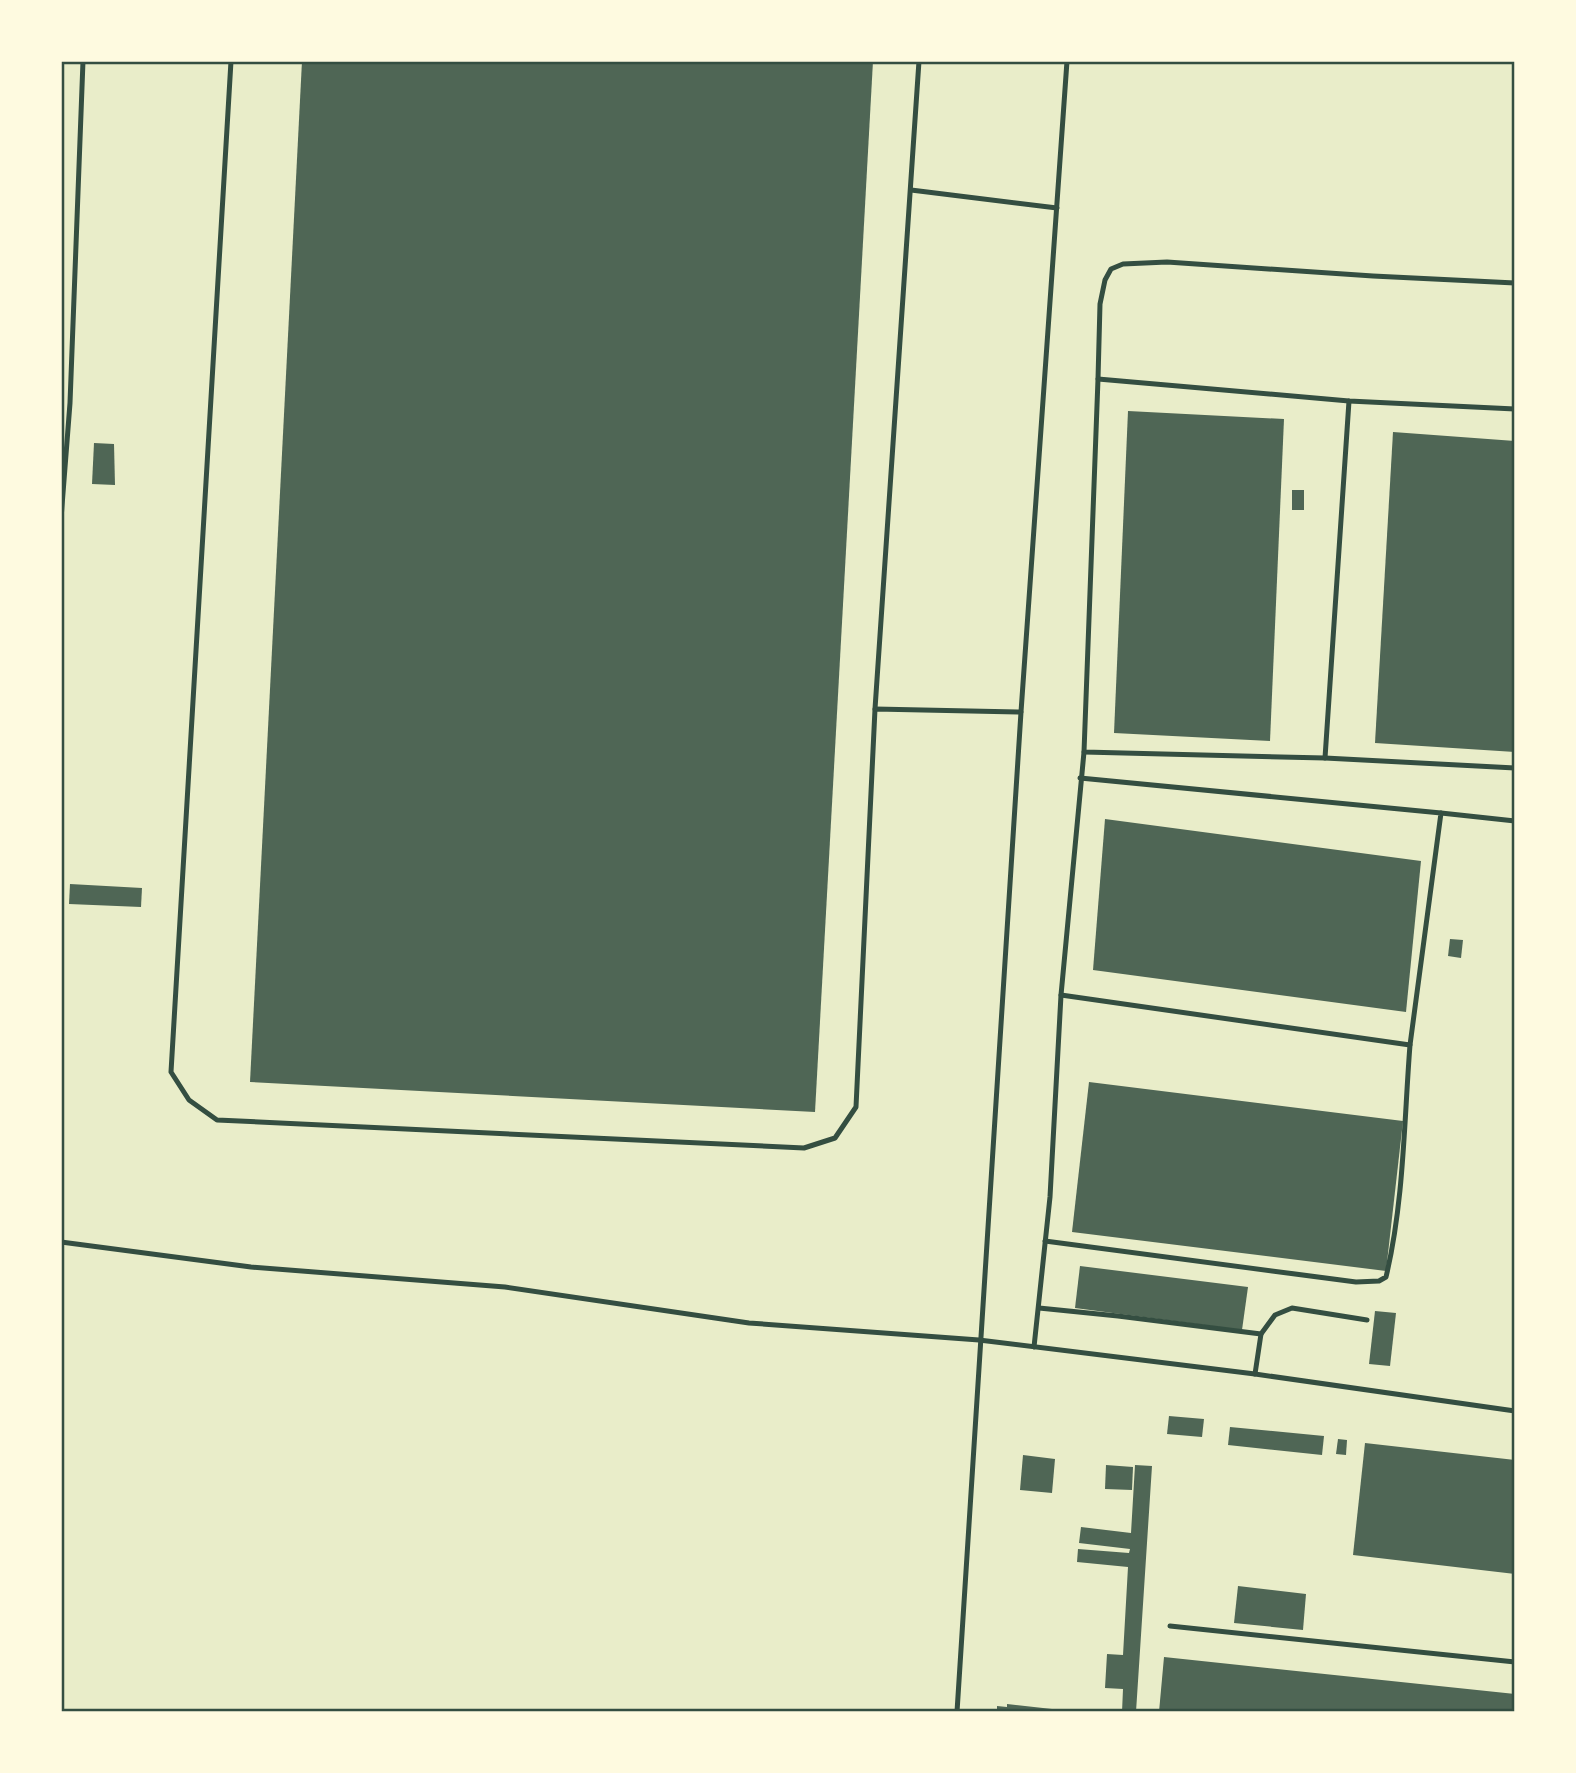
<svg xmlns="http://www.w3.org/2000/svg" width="1576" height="1773" font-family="'Fira Sans Condensed',sans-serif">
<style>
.building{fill:#4f6655}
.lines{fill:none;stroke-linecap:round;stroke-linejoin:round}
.service{stroke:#344e41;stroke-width:5}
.neatline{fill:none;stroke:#344e41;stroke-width:2.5}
</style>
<rect width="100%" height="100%" fill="#e9edc9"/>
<!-- building -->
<g class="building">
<polygon points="302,61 873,61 815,1112 250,1082"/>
<polygon points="1128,411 1284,419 1270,741 1114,733"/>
<polygon points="1393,432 1515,441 1515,752 1375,743"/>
<polygon points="94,443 114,444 115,485 92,484"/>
<rect x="1292" y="490" width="12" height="20"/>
<polygon points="1105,819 1421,861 1406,1012 1093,970"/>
<polygon points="70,884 142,888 141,907 69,904"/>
<polygon points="1450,939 1463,940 1461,958 1448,956"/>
<polygon points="1089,1082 1403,1121 1386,1271 1072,1232"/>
<polygon points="1080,1266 1248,1287 1242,1330 1075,1308"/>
<polygon points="1375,1311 1396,1313 1390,1366 1369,1364"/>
<polygon points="1169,1416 1204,1419 1202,1437 1167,1434"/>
<polygon points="1230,1427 1324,1436 1322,1455 1228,1445"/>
<polygon points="1338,1439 1347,1440 1346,1455 1336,1454"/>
<polygon points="1365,1443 1515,1460 1515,1574 1353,1555"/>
<polygon points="1023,1455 1055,1459 1052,1493 1020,1490"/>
<polygon points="1106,1465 1133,1467 1132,1490 1105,1489"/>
<polygon points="1135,1465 1152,1466 1136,1712 1122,1712 1123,1689 1105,1688 1107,1654 1123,1655 1128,1567 1077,1562 1078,1549 1129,1553 1130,1549 1079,1543 1081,1527 1131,1533"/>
<polygon points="1238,1586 1306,1594 1303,1630 1234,1623"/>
<polygon points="1164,1657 1515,1694 1515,1712 1159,1712"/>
<polygon points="1007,1704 1061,1710 1061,1712 997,1712 997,1706 1007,1707"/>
</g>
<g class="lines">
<!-- service -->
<g class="service">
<polyline points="231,61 171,1072 189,1100 217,1120 804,1148 835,1138 856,1107 875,709 1021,712"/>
<polyline points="911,190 1057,208"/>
<polyline points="1098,379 1100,304 1105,280 1111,269 1123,264 1167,262 1373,276 1515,283"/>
<polyline points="1515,409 1349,401 1098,379 1084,752 1325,758 1515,768"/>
<polyline points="61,519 70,403 83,61"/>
<polyline points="875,709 919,61"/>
<polyline points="1325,758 1349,401"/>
<polyline points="1441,813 1515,821"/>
<polyline points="1061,995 1410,1045 1441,813 1080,778"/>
<path d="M1045,1241l311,41 23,-1 7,-4c18,-75 18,-156 24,-232"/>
<polyline points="61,1242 251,1267 505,1287 749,1323 979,1340 1255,1374 1515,1411"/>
<polyline points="1039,1308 1118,1316 1261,1334 1255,1374"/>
<polyline points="1261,1334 1275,1315 1292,1308 1367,1320"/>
<polyline points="1034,1347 1050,1197 1061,995 1084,752"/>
<polyline points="1170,1626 1515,1662"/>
<polyline points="957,1712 1021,712 1067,61"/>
</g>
</g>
<!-- border -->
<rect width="1576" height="1773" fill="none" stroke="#fefae0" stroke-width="126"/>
<rect x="63" y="63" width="1450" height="1647" class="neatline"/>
</svg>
